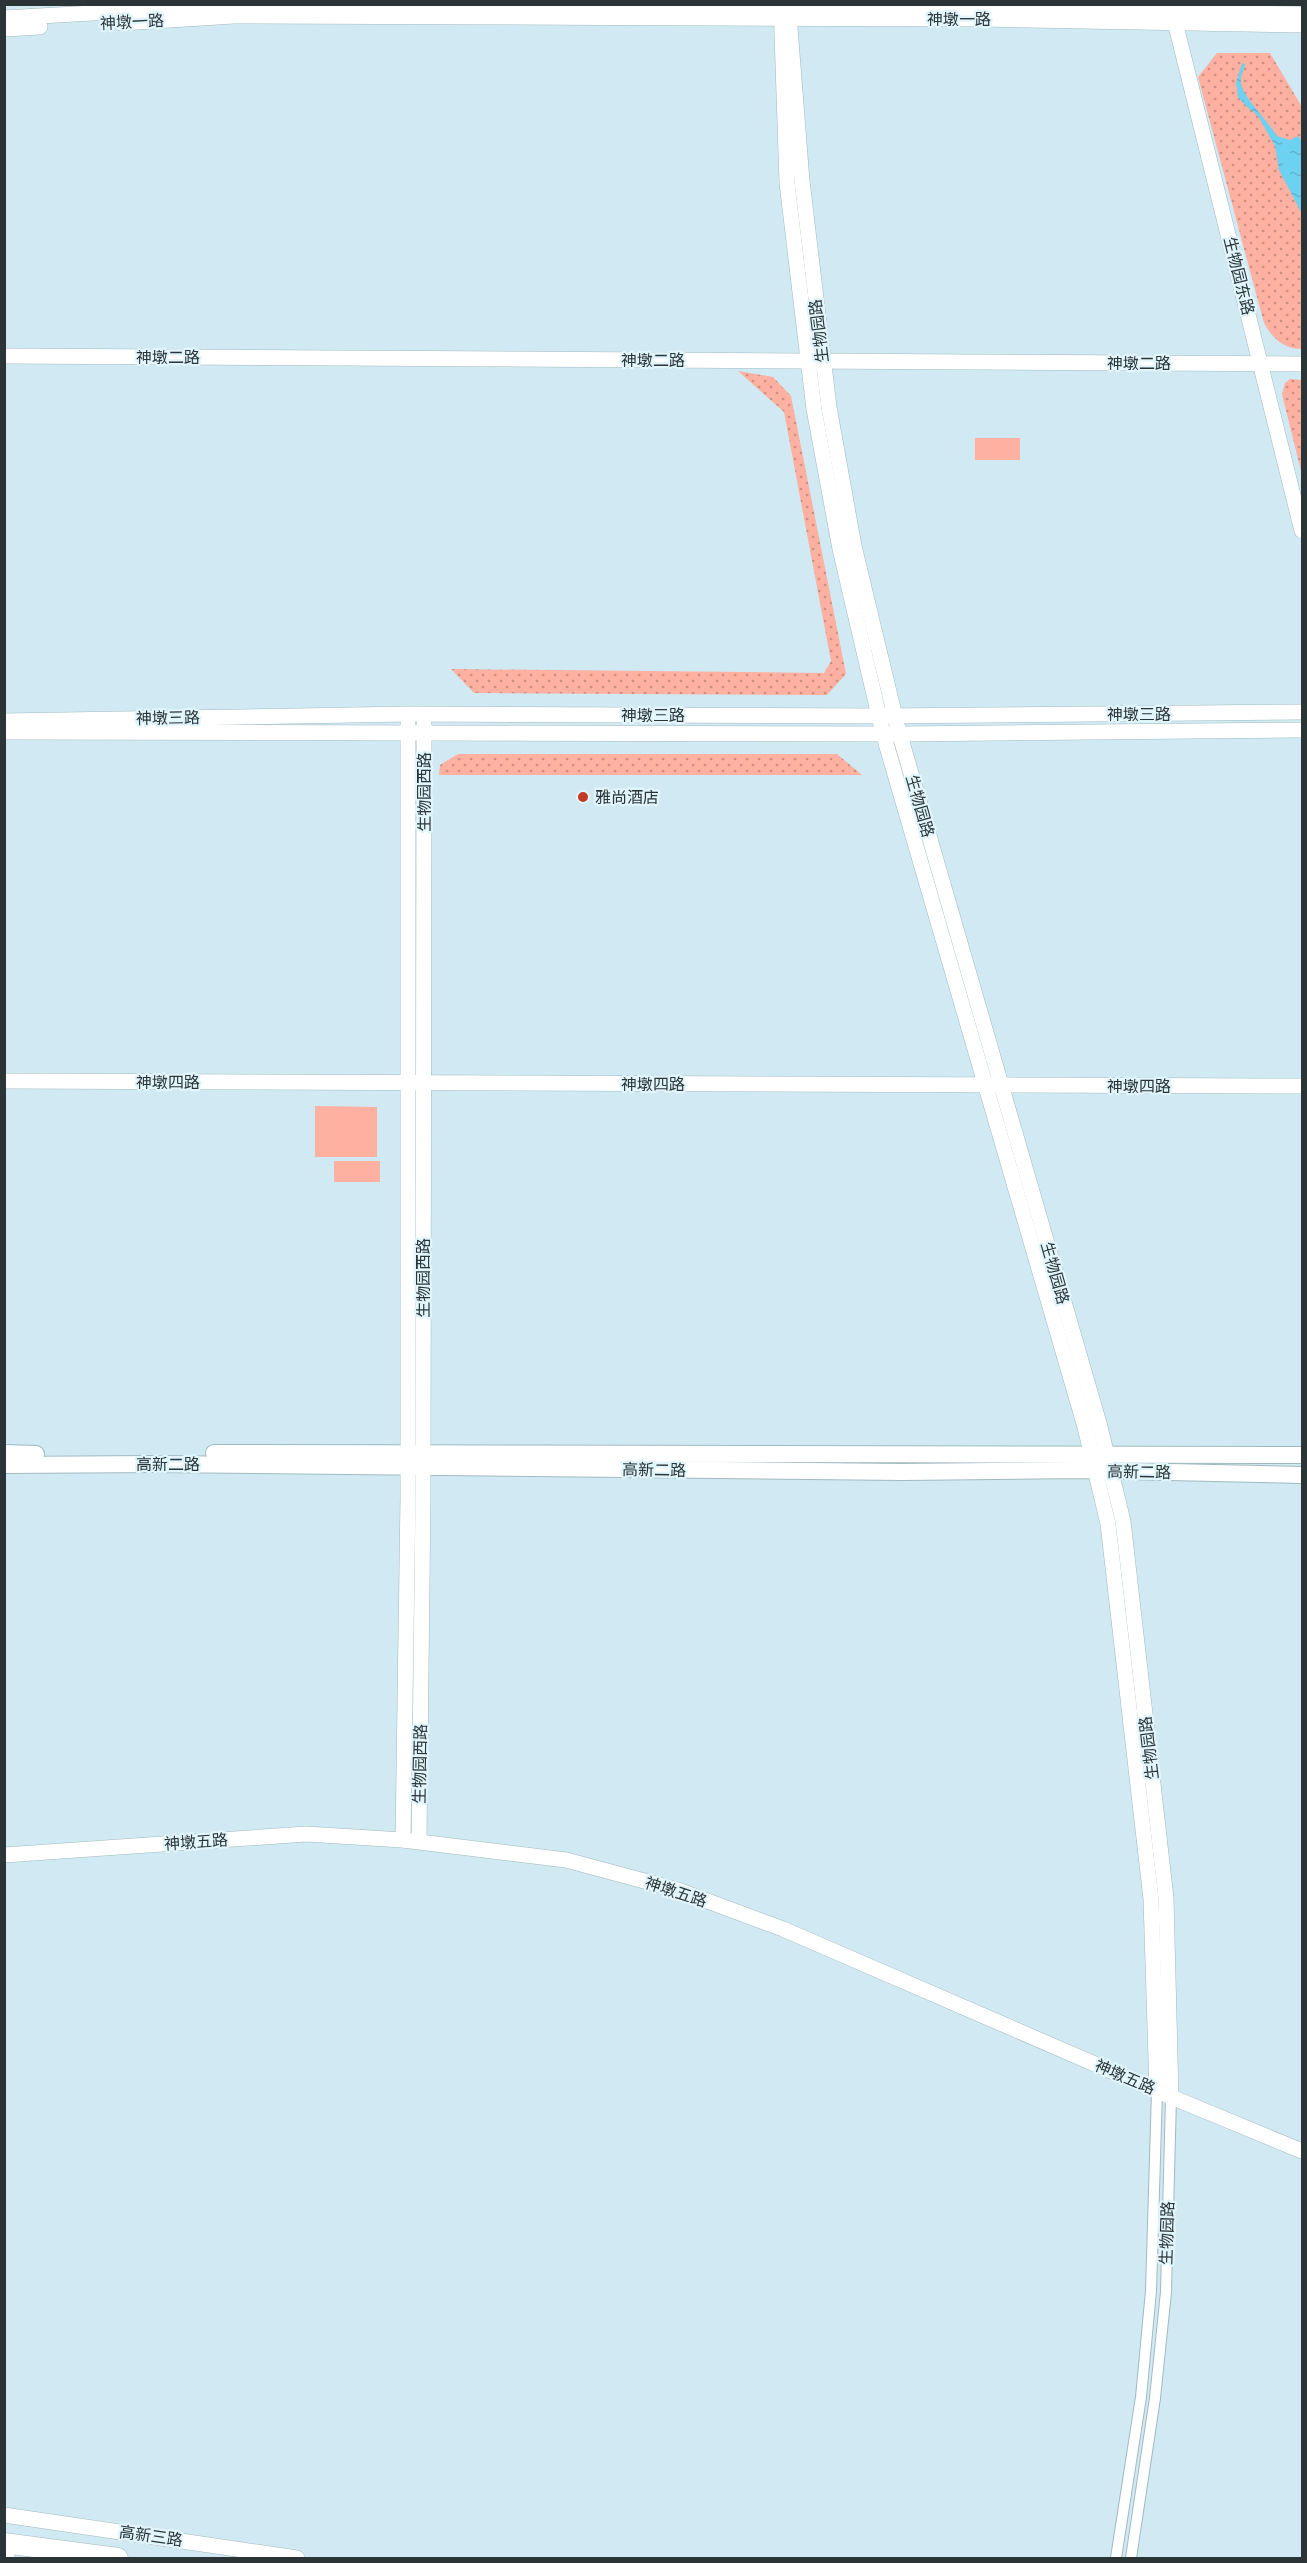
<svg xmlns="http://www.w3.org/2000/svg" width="1307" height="2563" font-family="Helvetica,'Noto Sans SC',sans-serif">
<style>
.grass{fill:url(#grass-dots)}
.garden{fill:#feb0a1}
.water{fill:url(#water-ripples)}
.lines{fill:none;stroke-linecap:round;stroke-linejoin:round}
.street-casing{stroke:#a1bac2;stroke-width:12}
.secondary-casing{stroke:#a1bac2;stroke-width:16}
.primary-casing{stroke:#a1bac2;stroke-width:18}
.highway-casing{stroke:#a1bac2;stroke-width:21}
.street{stroke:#fff;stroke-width:10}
.secondary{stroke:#fff;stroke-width:15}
.primary{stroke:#fff;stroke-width:16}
.highway{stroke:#fff;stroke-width:20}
.poi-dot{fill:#c53924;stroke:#e1f5fc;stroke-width:2}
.labels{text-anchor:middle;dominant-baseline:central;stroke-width:4.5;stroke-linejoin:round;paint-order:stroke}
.street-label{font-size:16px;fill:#2b3538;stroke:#e1f5fc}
.poi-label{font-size:16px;fill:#2b3538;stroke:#e1f5fc;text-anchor:start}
</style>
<defs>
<pattern id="grass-dots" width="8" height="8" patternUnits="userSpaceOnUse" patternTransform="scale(1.5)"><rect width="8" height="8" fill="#feb0a1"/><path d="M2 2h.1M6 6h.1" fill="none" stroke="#ce9084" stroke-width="1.8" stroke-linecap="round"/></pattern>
<pattern id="water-ripples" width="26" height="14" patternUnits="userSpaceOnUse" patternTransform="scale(1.5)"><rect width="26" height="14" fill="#6dd1f1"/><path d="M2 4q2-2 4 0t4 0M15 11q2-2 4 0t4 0" fill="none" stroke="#5fb4cf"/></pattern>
</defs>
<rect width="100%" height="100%" fill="#d0e9f2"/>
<!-- grass -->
<g class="grass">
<path d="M1217,53h53l32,54v242c-18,0 -29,-10 -38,-26l-66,-246z"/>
<polygon points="738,371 773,377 791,396 846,674 827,695 474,693 451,669 824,673 831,661 784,412"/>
<polygon points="1290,379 1302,380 1302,475 1282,394 1285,383"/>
<polygon points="458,754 837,754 862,775 439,775 440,765"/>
</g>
<!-- garden -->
<g class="garden">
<rect x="975" y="438" width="45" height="22"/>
<polygon points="315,1106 377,1107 377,1157 315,1157"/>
<rect x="334" y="1161" width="46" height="21"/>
</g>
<!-- water -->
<path class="water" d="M1242,63l3,1c-1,6 -5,13 -4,19 1,13 28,39 36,53l13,4 8,-4 4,5v73l-23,-44 -4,-24 -17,-30 -12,-10 -8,-9 -2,-14z"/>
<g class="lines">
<defs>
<g id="street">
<polyline points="1116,2558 1141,2397 1151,2291 1157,2091"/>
<polyline points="1131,2558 1155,2398 1166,2292 1171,2097"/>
</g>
<g id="secondary">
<polyline points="781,4 787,183 814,409 840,549 883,733 1085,1427 1108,1524 1151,1899 1157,2091"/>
<polyline points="792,4 790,28 802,181 829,407 854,546 897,725 1099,1423 1123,1521 1166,1898 1171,2097"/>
<polyline points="4,18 235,5 792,6 1302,14"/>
<polyline points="1175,22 1302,531"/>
<polyline points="121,23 234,16 977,19 1302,25"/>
<polyline points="4,29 40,27"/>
<polyline points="4,356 1302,364"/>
<polyline points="4,721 408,714 883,716 1302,712"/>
<polyline points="4,732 900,734 1302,730"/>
<polyline points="4,1081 1302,1086"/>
<polyline points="403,1840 408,1498 408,723"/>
<polyline points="419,1841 423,1498 424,723"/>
<polyline points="4,1855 306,1834 403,1840 566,1860 678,1890 783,1929 1157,2091 1302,2151"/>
<polyline points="4,2515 297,2558"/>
</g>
<g id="primary">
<polyline points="4,1453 36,1454"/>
<polyline points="214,1453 1302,1455"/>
<polyline points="4,1465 155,1464 902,1472 1077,1470 1302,1475"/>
</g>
<g id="highway">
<polyline points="4,2543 118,2558"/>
<polyline points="4,2558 5,2558"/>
</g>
</defs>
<!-- street casing -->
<use href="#street" class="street-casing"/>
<!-- secondary casing -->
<use href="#secondary" class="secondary-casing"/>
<!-- primary casing -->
<use href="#primary" class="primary-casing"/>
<!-- highway casing -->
<use href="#highway" class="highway-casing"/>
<!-- street -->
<use href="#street" class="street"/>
<!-- secondary -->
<use href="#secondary" class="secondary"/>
<!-- primary -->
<use href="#primary" class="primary"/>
<!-- highway -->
<use href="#highway" class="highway"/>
</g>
<!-- markers -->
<circle class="poi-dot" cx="583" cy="797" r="6"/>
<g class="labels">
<!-- street labels -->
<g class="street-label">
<text x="959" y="19">神墩一路</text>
<text transform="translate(132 22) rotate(-3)">神墩一路</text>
<text transform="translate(1239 276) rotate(76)">生物园东路</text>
<text transform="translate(819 331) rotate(-97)">生物园路</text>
<text x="168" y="357">神墩二路</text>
<text x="653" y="360">神墩二路</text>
<text x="1139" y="363">神墩二路</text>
<text x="1139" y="714">神墩三路</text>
<text x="653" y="715">神墩三路</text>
<text transform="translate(168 718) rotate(-1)">神墩三路</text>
<text transform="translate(424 792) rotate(-90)">生物园西路</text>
<text transform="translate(920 806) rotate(74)">生物园路</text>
<text x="168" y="1082">神墩四路</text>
<text x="653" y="1084">神墩四路</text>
<text x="1139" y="1086">神墩四路</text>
<text transform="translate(1055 1273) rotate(74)">生物园路</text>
<text transform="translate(423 1278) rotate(-90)">生物园西路</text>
<text x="168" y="1464">高新二路</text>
<text transform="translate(654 1470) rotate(1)">高新二路</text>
<text transform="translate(1139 1472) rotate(1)">高新二路</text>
<text transform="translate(1149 1748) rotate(-97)">生物园路</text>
<text transform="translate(420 1764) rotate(-89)">生物园西路</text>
<text transform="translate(196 1842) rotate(-4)">神墩五路</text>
<text transform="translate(676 1892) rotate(18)">神墩五路</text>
<text transform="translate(1125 2077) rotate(23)">神墩五路</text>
<text transform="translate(1167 2233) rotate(-88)">生物园路</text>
<text transform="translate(151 2536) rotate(8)">高新三路</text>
</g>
<!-- poi labels -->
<g class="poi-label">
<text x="595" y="797">雅尚酒店</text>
</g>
</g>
<!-- border -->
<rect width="1307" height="2563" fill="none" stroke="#2b3538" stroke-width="12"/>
</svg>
